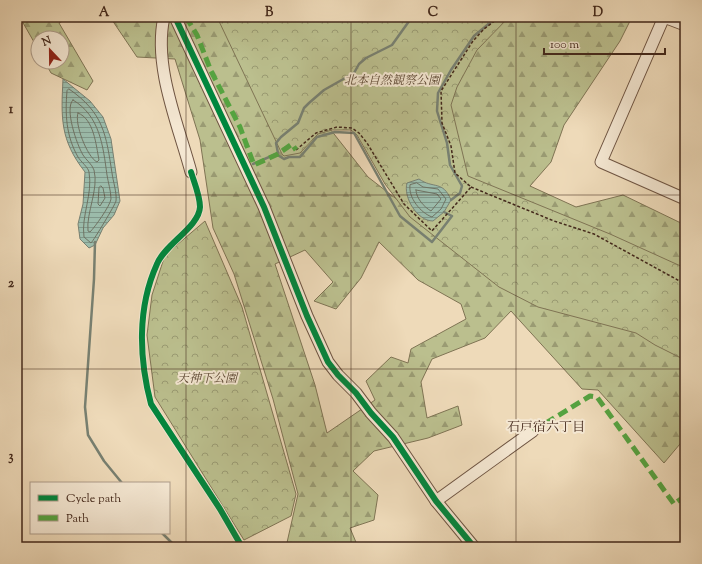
<svg xmlns="http://www.w3.org/2000/svg" width="702" height="564" font-family="'Sorts Mill Goudy','Noto Serif JP',serif">
<style>
.forest{fill:url(#forest-firs);stroke:#7f7454;fill-rule:evenodd}
.park{fill:url(#park-crowns);stroke:#7f7454}
.water{fill:url(#water-rules);stroke:#788071}
.lines{fill:none;stroke-linecap:round;stroke-linejoin:round}
.shore{stroke:#6f7262;stroke-width:1}
.stream{stroke:#788071;stroke-width:2.5}
.minor-casing{stroke:#6e5442;stroke-width:13}
.path{stroke:#43281b;stroke-width:1.5;stroke-dasharray:3 2;stroke-linecap:butt}
.minor{stroke:#f4e7d2;stroke-width:11}
.quiet{stroke:#55a340;stroke-width:5;stroke-dasharray:10 5;stroke-linecap:butt}
.cycleway-casing{stroke:#f4e7d2;stroke-width:8}
.cycleway{stroke:#00873e;stroke-width:6}
.grid{fill:none;stroke:#43281b;stroke-width:1;stroke-opacity:0.55}
.labels{text-anchor:middle;dominant-baseline:central;stroke-width:4;stroke-linejoin:round;paint-order:stroke}
.park-label{font-size:12px;font-style:italic;fill:#5b4632;stroke:#f4e7d2}
.neighbourhood-label{font-size:13px;fill:#43281b;stroke:#f4e7d2}
.neatline{fill:none;stroke:#43281b;stroke-width:1.5}
.grid-label{font-size:13px;text-anchor:middle;font-weight:bold;fill:#43281b}
</style>
<defs>
<pattern id="forest-firs" width="22" height="20" patternUnits="userSpaceOnUse"><rect width="22" height="20" fill="#bbbf8e"/><path d="M5 1l3.5 6h-7zM16 11l3.5 6h-7z" fill="#9a9b73"/></pattern>
<pattern id="park-crowns" width="20" height="18" patternUnits="userSpaceOnUse"><rect width="20" height="18" fill="#bbbf8e"/><path d="M2 6a3 3 0 1 1 6 0M12 15a3 3 0 1 1 6 0" fill="none" stroke="#9a9b73"/></pattern>
<pattern id="water-rules" width="6" height="5" patternUnits="userSpaceOnUse"><rect width="6" height="5" fill="#9bbbaa"/><path d="M0 2.5h6" fill="none" stroke="#80988a"/></pattern>
</defs>
<rect width="100%" height="100%" fill="#eedab9"/>
<filter id="stains"><feTurbulence type="fractalNoise" baseFrequency=".005" numOctaves="4"/><feColorMatrix values="0 0 0 0 .2 0 0 0 0 .09 0 0 0 0 .02 0 0 0 .5 -.17"/></filter>
<radialGradient id="worn" r=".72"><stop offset=".6" stop-color="#630" stop-opacity="0"/><stop offset="1" stop-color="#630" stop-opacity=".3"/></radialGradient>
<!-- forest -->
<g class="forest">
<polygon points="22,17 70,17 59,23 93,81 87,90 51,73 45,62 62,62 62,38 38,38 38,49 22,21"/>
<path d="M110,17h227l-14,103 45,57 62,48 10,-129 55,-79h137l-12,24 -56,84 -13,37 -21,24 46,21 47,-12 62,30v213l-21,25 -66,-73 -16,-1 -71,-78 -26,27 -53,21 -11,23 6,36 31,-12 4,19 -34,13 -54,13 -21,20 25,24 -4,25 -24,8 8,19h-72l12,-53 -25,-95 -39,-125 -21,-46 -13,-88 -25,-81 -38,-2zM379,242l39,38 43,24 5,15 -55,30 -3,14 -17,-6 -25,24 9,19 -48,33 -12,-48 -40,-121 30,-14 28,32 -19,19 22,8 25,-31z"/>
</g>
<!-- park -->
<g class="park">
<polygon points="217,17 509,17 477,50 457,87 451,105 468,176 610,234 685,268 685,360 655,345 636,333 538,307 499,287 410,217 385,184 357,135 351,130 332,130 318,134 300,153 284,156 282,154"/>
<polygon points="205,221 242,307 296,494 291,516 244,540 155,397 147,335 152,295 165,255"/>
</g>
<!-- water -->
<g class="water">
<path d="M63,79l27,22 13,16 8,22 9,62 -6,14 -11,13 -8,17 -6,3 -9,-9 -2,-15 5,-20 2,-32c-25,-32 -24,-54 -22,-93z"/>
<path d="M419,179c14,10 24,1 32,21l-7,12 -11,9c-16,0 -30,-24 -26,-38z"/>
</g>
<g class="lines">
<!-- shore -->
<g class="shore">
<path d="M69,89c35,24 37,46 43,84 1,8 5,20 4,28 -1,4 -22,39 -25,42l-7,-6c-3,-21 9,-43 5,-65 -1,-5 -8,-10 -11,-15 -12,-21 -13,-43 -11,-66z"/>
<path d="M73,100c27,16 30,46 34,75 1,7 4,16 4,24 -1,7 -16,28 -21,33l-2,-1c-2,-18 11,-42 6,-61 -2,-6 -8,-10 -11,-15 -6,-10 -19,-47 -10,-55z"/>
<path d="M78,113c16,6 18,32 21,47l-2,2c-10,-5 -23,-39 -19,-49z"/>
<path d="M417,183l6,4 15,2 8,10 -5,10 -9,8c-11,-4 -24,-19 -22,-32z"/>
<polygon points="101,186 103,188 105,198 100,206 98,204 99,188"/>
<path d="M416,190l21,4 4,5 -10,12c-7,-4 -15,-13 -15,-21z"/>
</g>
<!-- stream -->
<g class="stream">
<polyline points="276,154 278,153 276,143 281,137 298,123 304,108 309,103 324,90 354,73 359,64 366,58 392,45 412,17"/>
<polyline points="253,164 276,154 284,159 289,157 300,157 317,137 335,132 354,133 400,216 432,242 452,216 444,212"/>
<polyline points="451,200 460,193 462,186 450,165 447,143 437,111 438,93 451,70 474,36 497,17"/>
<polyline points="95,242 94,279 85,407 88,435 104,461 122,483"/>
<polyline points="162,533 176,547"/>
</g>
<defs>
<g id="minor">
<path d="M164,17c-11,49 14,107 27,155"/>
<polyline points="175,17 264,207 307,316 328,362 338,375 356,393 371,413 393,437 436,501 474,547"/>
<polyline points="685,25 664,17 601,162 685,199"/>
<polyline points="436,501 533,431"/>
</g>
</defs>
<!-- minor casing -->
<use href="#minor" class="minor-casing"/>
<!-- path -->
<g class="path">
<polyline points="296,150 316,133 337,127 352,128 359,133 367,143 404,204 432,231 471,187 455,173 451,146 442,123 441,91 473,41 484,29 500,17"/>
<polyline points="471,187 554,221 594,234 685,284"/>
</g>
<!-- minor -->
<use href="#minor" class="minor"/>
<!-- quiet -->
<g class="quiet">
<polyline points="186,17 197,35 211,71 240,127 254,165 278,154 292,144 296,150"/>
<polyline points="533,431 590,396 597,397 674,504 685,496"/>
</g>
<defs>
<g id="cycleway">
<polyline points="175,17 264,207 307,316 328,362 338,375 356,393 371,413 393,437 436,501 474,547"/>
<path d="M191,172c3,10 9,24 9,35 -1,20 -35,37 -43,57 -20,44 -18,95 -6,140l69,105 22,38"/>
</g>
</defs>
<!-- cycleway casing -->
<use href="#cycleway" class="cycleway-casing"/>
<!-- cycleway -->
<use href="#cycleway" class="cycleway"/>
</g>
<!-- grid -->
<path class="grid" d="M186,17v530M351,17v530M516,17v530M17,195h668M17,369h668"/>
<g class="labels">
<!-- park labels -->
<g class="park-label">
<text x="392" y="81">北本自然観察公園</text>
<text x="207" y="379">天神下公園</text>
</g>
<!-- neighbourhood labels -->
<g class="neighbourhood-label">
<text x="546" y="428">石戸宿六丁目</text>
</g>
</g>
<!-- margin -->
<rect width="702" height="564" fill="none" stroke="#eedab9" stroke-width="44"/>
<!-- legend -->
<rect x="30" y="482" width="140" height="52" fill="#f4e7d2" stroke="#ad9b89"/>
<rect x="38" y="495" width="20" height="6" fill="#00873e" stroke="#ad9b89"/>
<text x="66" y="502" font-size="12" fill="#43281b">Cycle path</text>
<rect x="38" y="515" width="20" height="6" fill="#55a340" stroke="#ad9b89"/>
<text x="66" y="522" font-size="12" fill="#43281b">Path</text>
<!-- north arrow -->
<g transform="translate(50 50) rotate(338)"><circle r="19" fill="#f4e7d2" stroke="#ad9b89"/>
<path d="M0-3L7 15L0 10L-7 15Z" fill="#8f2418"/>
<text y="-6" font-size="11" font-weight="bold" text-anchor="middle" fill="#43281b">N</text>
</g>
<!-- scale -->
<path d="M544 48v6h121v-6" fill="none" stroke="#43281b" stroke-width="2"/>
<text x="550" y="48" font-size="12" fill="#43281b" stroke="#f4e7d2" stroke-width="3" paint-order="stroke">100 m</text>
<rect x="22" y="22" width="658" height="520" class="neatline"/>
<g class="grid-label">
<text x="104" y="16">A</text>
<text x="269" y="16">B</text>
<text x="433" y="16">C</text>
<text x="598" y="16">D</text>
<text x="11" y="113">1</text>
<text x="11" y="287">2</text>
<text x="11" y="460">3</text>
</g>
<rect width="100%" height="100%" filter="url(#stains)"/>
<rect width="100%" height="100%" fill="url(#worn)"/>
</svg>
